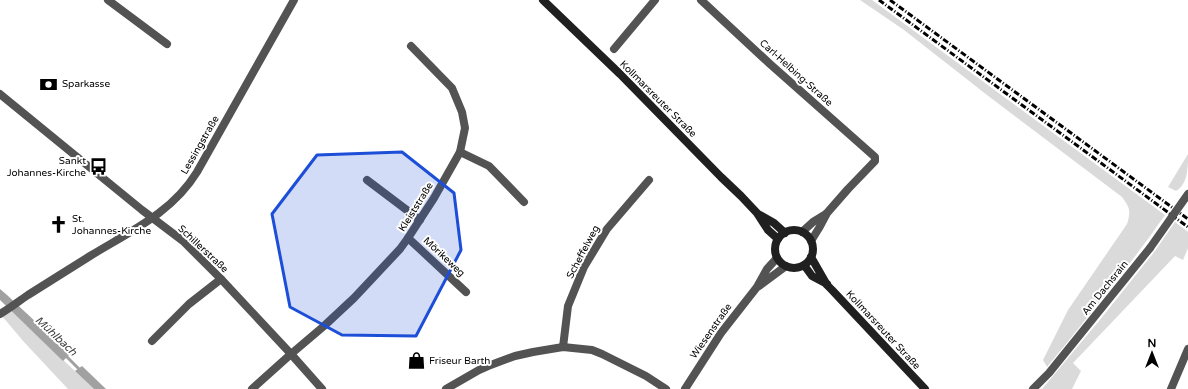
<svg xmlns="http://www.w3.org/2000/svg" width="1188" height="389" font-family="'Varela Round',sans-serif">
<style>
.green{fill:#dadada}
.water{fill:#a1a1a1}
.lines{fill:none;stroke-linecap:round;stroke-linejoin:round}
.stream{stroke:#a1a1a1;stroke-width:3}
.minor{stroke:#535353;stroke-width:8}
.tertiary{stroke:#535353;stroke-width:8}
.secondary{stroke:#202020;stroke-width:8}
.rail{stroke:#000;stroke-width:3;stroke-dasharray:6 2 1 2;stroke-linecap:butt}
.tertiary-bridge{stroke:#535353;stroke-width:8}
.marked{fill:#1d4ed8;fill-opacity:0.2;stroke:#1d4ed8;stroke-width:3;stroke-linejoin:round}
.labels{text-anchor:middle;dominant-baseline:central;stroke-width:4;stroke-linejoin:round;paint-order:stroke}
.street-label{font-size:10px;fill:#000;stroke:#fff}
.poi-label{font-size:10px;fill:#000;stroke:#fff;text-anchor:start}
.water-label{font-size:11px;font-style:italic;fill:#424242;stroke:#fff}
</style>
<rect width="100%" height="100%" fill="#fff"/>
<!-- green -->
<g class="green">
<path d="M860,0h12l293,215c-37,53 -77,102 -118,152l-4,-7 25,-50 59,-86c4,-13 3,-16 -5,-27l-135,-102 -83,-65z"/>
<path d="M1188,154c0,13 0,30 -12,37l-8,-4z"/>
<polygon points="1175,222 1188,232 1188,248 1183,260 1175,256 1073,363 1081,371 1072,389 1042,389 1099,321 1155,251"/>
<polygon points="10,310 94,389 68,389 24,342 2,316"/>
</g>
<!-- water -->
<g class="water">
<polygon points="0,289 7,295 70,354 63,361 0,300"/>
<polygon points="82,366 106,389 94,389 75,371"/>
</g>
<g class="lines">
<!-- stream -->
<polyline class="stream" points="65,355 81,371"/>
<!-- minor -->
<g class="minor">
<polyline points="108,0 167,44"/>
<polyline points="701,0 770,64 875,157 875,161 848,189 827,213 819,228 811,241"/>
<polyline points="614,49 655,0"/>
<polyline points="0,94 142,210 183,241 221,279 291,354 322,389"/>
<polyline points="460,152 489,166 524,202"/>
<polyline points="367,180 420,220"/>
<polyline points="802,232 813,222 826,214"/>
<polyline points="408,238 466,292"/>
<polyline points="759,286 786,266"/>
<path d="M0,314c10,-6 19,-13 28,-19 21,-13 41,-26 62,-39 39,-24 82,-43 107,-84l97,-172"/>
<polyline points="152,341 189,304 221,279"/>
<polyline points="563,347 568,306 584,267 607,229 649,180"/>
<polyline points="252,389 291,354 324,326 354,298 400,249 408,238 434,198 460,152 465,128 462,112 452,88 411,46"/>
<polyline points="446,389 479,370 488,366 515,356 533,352 563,347 592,350 602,354 646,376 666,389"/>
<polyline points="685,389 721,333 757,287 767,269 777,258"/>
<polyline points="1171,389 1188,349"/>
</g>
<!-- tertiary -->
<polyline class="tertiary" points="1033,389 1049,373 1150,248"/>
<!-- secondary -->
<g class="secondary">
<polyline points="543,0 620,74 721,177 741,196 757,213 768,230 778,239"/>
<polyline points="760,215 774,223 785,233"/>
<circle cx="794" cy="249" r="19"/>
<polyline points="811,257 827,285 832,290 925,389"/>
<polyline points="804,265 812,276 827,284"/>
</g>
<!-- rail -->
<g class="rail">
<polyline points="879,0 1188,227"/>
<polyline points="890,0 1188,219"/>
</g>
<!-- tertiary-bridge -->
<polyline class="tertiary-bridge" points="1150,248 1188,194"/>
</g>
<!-- marked area -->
<path class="marked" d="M402,152l52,41 7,57 -45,86 -74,-1 -52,-28 -18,-93 45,-59z"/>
<!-- icons -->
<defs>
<symbol id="bank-bare" viewBox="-9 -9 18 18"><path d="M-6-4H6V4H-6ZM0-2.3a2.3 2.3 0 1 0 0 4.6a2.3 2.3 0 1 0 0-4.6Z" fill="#000" stroke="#fff" stroke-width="2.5" paint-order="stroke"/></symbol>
<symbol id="bus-bare" viewBox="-9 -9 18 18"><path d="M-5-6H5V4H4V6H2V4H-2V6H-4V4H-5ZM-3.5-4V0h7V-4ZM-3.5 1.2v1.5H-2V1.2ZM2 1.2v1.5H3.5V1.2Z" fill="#000" stroke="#fff" stroke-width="2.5" paint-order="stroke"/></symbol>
<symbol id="church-bare" viewBox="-9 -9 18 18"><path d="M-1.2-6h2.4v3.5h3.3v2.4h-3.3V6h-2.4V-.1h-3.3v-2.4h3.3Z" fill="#000" stroke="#fff" stroke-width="2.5" paint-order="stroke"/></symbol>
<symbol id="shop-bare" viewBox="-9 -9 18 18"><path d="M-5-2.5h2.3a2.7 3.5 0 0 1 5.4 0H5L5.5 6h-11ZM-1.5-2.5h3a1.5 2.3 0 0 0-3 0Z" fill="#000" stroke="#fff" stroke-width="2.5" paint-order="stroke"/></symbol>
</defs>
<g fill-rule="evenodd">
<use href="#bank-bare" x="36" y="72" width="25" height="25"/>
<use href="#bus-bare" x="86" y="154" width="25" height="25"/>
<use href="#church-bare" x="46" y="212" width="25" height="25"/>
<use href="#shop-bare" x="404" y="348" width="25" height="25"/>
</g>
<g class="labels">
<!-- street labels -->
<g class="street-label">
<text transform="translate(796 73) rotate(42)">Carl-Helbing-Straße</text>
<text transform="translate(658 99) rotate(45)">Kollmarsreuter Straße</text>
<text transform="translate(200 145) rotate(-60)">Lessingstraße</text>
<text transform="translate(416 207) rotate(-58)">Kleiststraße</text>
<text transform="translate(203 249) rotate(43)">Schillerstraße</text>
<text transform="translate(583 252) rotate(-62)">Scheffelweg</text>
<text transform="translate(444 257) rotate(43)">Mörikeweg</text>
<text transform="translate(1105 288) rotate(-51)">Am Dachsrain</text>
<text transform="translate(883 330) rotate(47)">Kollmarsreuter Straße</text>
<text transform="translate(711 331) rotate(-55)">Wiesenstraße</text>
</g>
<!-- poi labels -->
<g class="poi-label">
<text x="62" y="84">Sparkasse</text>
<text x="86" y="161" text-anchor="end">Sankt<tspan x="86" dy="12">Johannes-Kirche</tspan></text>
<text x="72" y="219">St.<tspan x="72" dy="12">Johannes-Kirche</tspan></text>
<text x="429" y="361">Friseur Barth</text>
</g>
<!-- water labels -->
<g class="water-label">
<text transform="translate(56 336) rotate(43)">Mühlbach</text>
</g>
</g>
<!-- north arrow -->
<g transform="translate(1152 353)" stroke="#ffffff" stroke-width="3" paint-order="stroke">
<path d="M0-3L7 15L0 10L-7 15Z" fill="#000000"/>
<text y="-6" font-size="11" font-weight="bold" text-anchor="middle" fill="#000000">N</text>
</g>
</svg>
